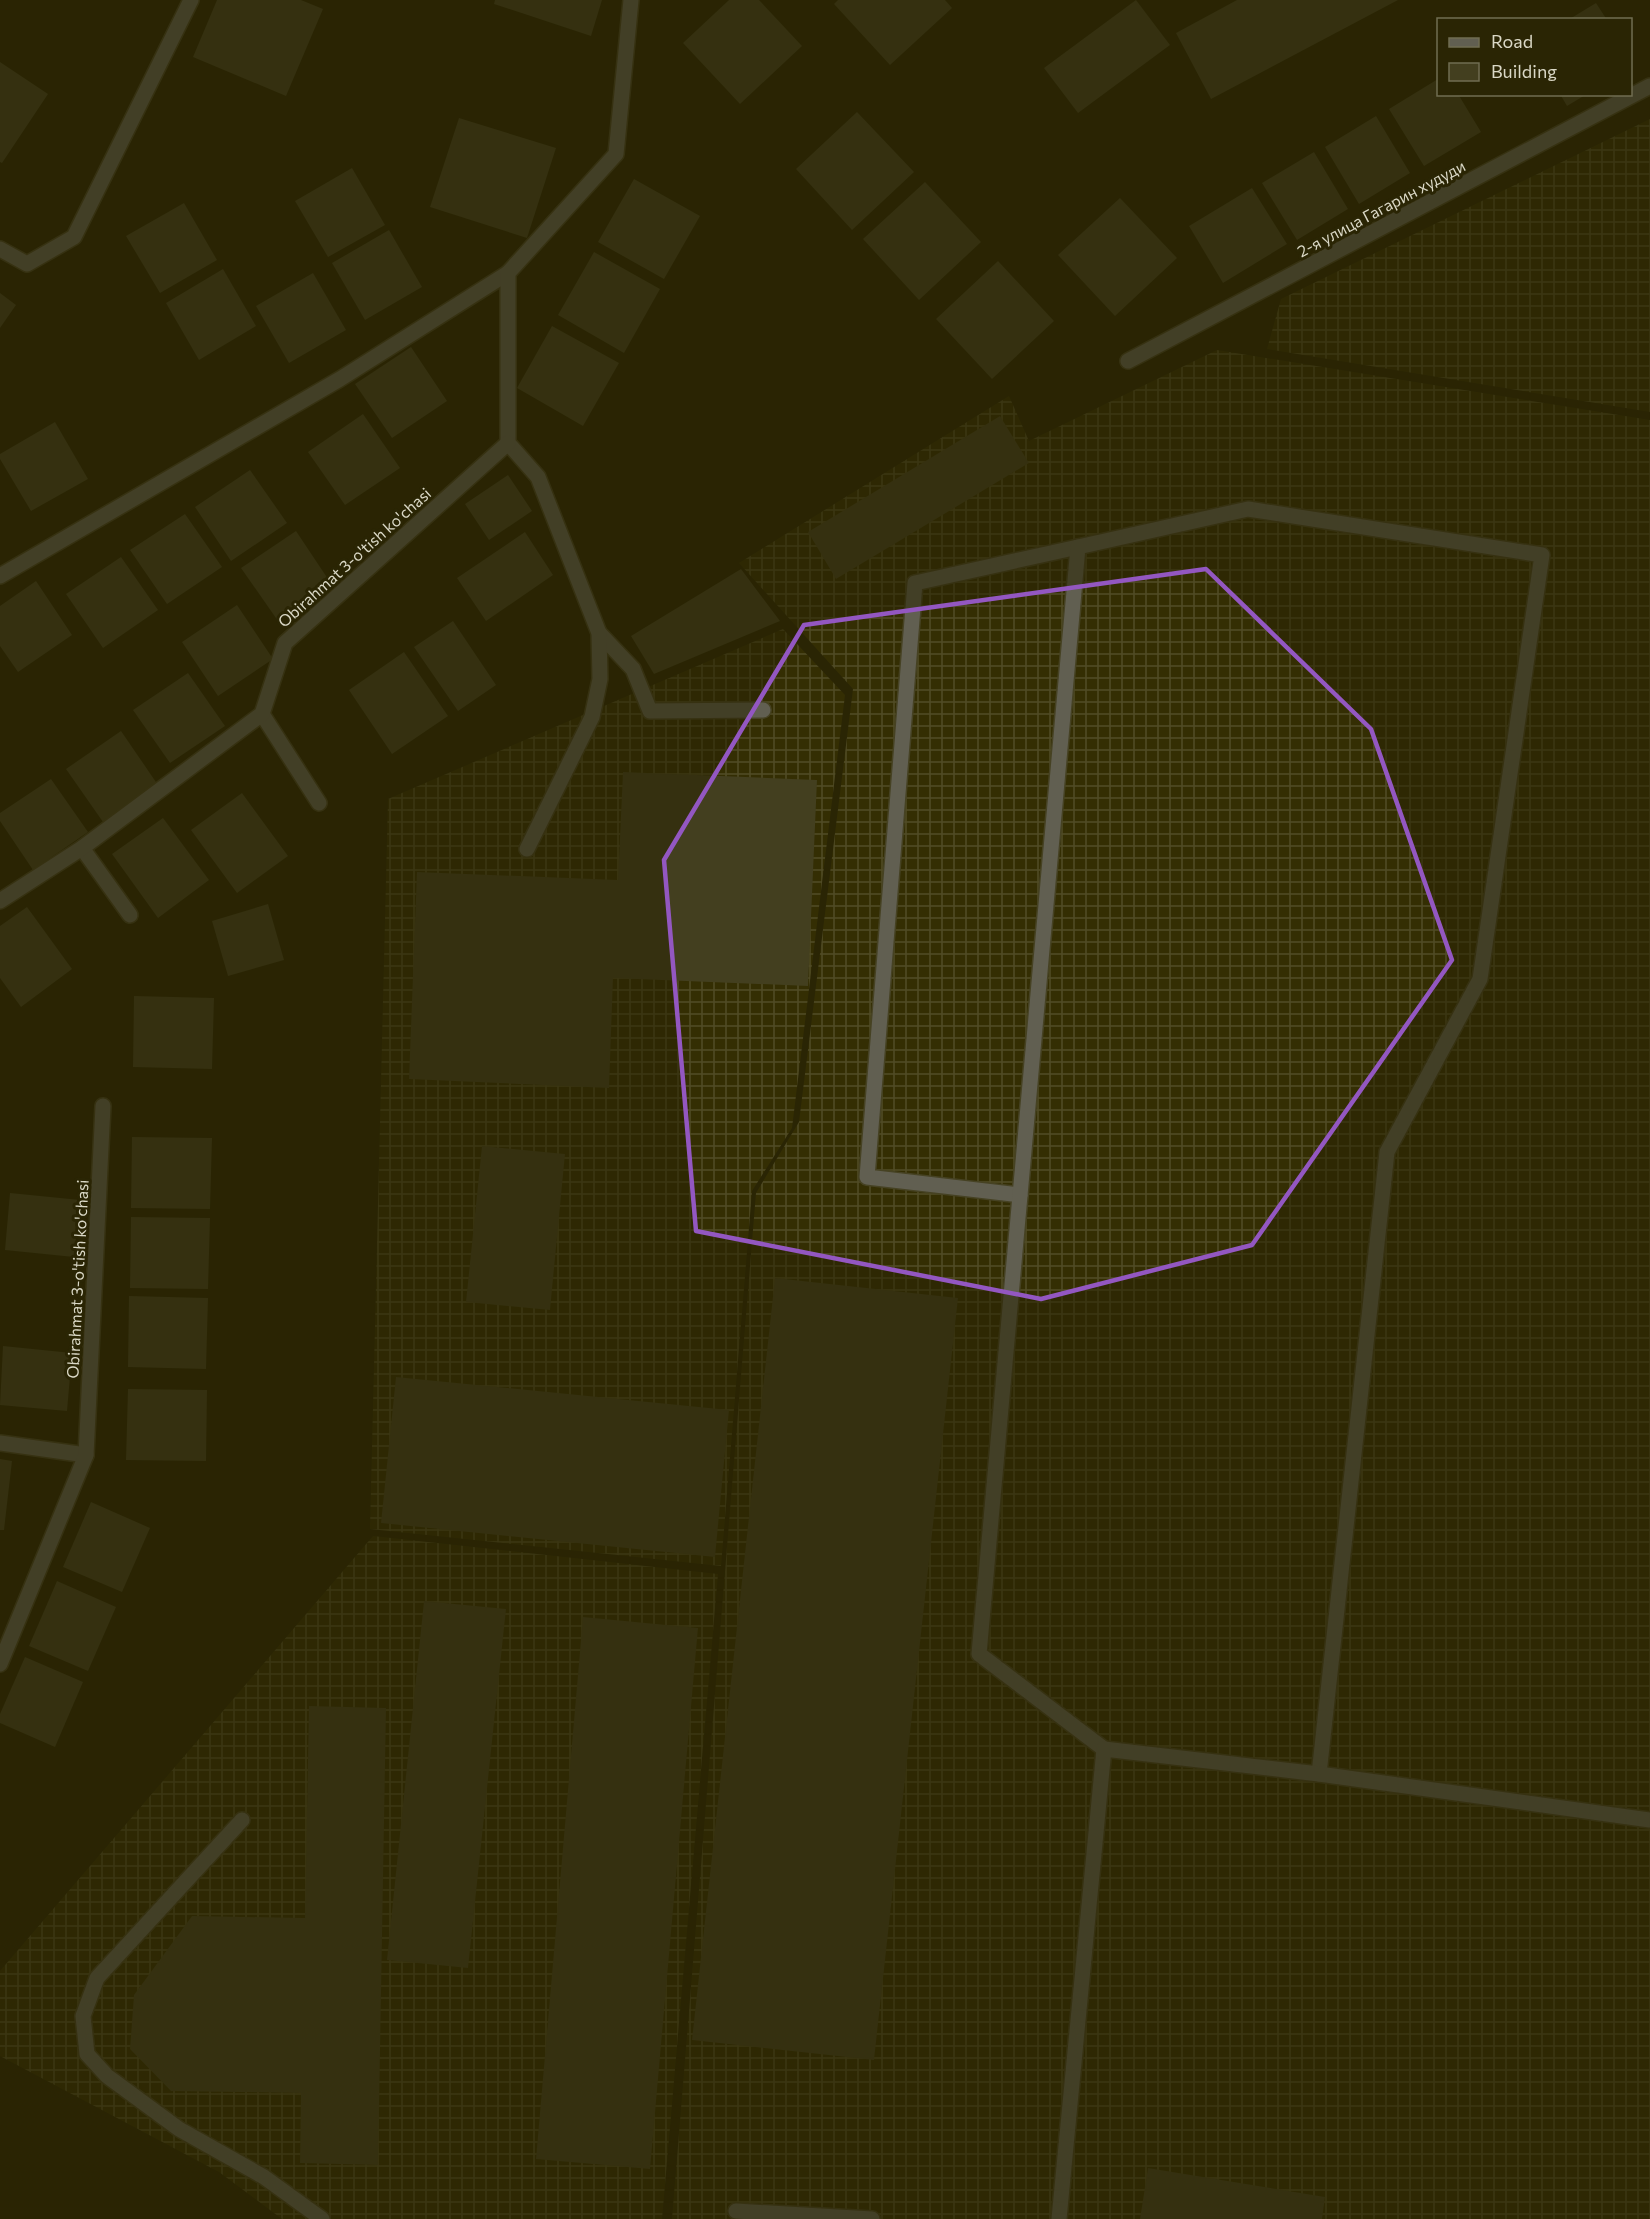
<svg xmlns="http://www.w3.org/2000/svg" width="1650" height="2219" font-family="Commissioner,sans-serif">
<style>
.industrial{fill:url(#industrial-grid)}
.building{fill:#433f1f}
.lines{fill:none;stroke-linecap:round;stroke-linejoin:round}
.minor-casing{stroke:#464223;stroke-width:18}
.minor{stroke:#615f51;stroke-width:15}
.marked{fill:none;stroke:#9357c1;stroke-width:4.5;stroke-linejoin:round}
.labels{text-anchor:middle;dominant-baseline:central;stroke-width:6;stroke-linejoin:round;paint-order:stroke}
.street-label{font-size:16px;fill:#dad8c6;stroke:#2a2504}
</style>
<defs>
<pattern id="industrial-grid" width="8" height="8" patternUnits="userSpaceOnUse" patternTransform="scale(1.5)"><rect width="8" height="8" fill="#342e03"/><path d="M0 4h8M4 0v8" fill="none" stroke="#514c26"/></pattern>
</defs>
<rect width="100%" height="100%" fill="#2a2504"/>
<!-- industrial -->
<g class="industrial">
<polygon points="1650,119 1650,412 1267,349 1281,299"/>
<polygon points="1217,350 1650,420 1650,2219 672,2219 756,1193 799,1122 853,689 739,563 1009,396 1029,441"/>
<polygon points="783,629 845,695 792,1128 752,1191 721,1566 370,1529 388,799"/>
<polygon points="373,1536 718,1574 662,2219 282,2219 219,2172 0,2056 0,1971"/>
</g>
<!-- building -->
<g class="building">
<polygon points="217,0 301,0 323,9 286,96 193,57"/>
<polygon points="495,0 602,0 591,36 494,4"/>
<polygon points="729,0 759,0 802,46 740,104 683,43"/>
<polygon points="838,0 945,0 952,8 890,65 834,4"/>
<polygon points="1136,0 1170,45 1078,113 1044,68"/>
<polygon points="1237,0 1398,0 1211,99 1176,33"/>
<polygon points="1596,3 1607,20 1568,20"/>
<polygon points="0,62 48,94 2,163 0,162"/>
<polygon points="1438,79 1438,94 1458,94 1481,132 1424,166 1389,109"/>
<polygon points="1560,94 1587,94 1567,106"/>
<polygon points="857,112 914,172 852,230 796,169"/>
<polygon points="1376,116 1410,173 1359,204 1325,147"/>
<polygon points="459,118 556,148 527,238 430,207"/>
<polygon points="1314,152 1348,209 1297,240 1262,183"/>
<polygon points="352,168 385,225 328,257 295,201"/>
<polygon points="634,179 700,216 664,279 598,242"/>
<polygon points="925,182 981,242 919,300 863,239"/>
<polygon points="1252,188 1287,244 1223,283 1189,226"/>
<polygon points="1120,198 1177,258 1115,316 1058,255"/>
<polygon points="184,203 217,260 160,293 126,236"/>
<polygon points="389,230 422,287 365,320 332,263"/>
<polygon points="594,252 660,289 624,353 558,315"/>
<polygon points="998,261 1054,321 992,379 936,319"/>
<polygon points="223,269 256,326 199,360 166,303"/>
<polygon points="313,273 346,330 289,363 256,306"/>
<polygon points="0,293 16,305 0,328"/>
<polygon points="552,326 619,363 583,426 517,388"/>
<polygon points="411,347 447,401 392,438 355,384"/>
<polygon points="363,414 400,468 345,505 308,452"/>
<polygon points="1000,416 1029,463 836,579 808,532"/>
<polygon points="55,422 88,479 31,511 0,459 0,454"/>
<polygon points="250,470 287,523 231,561 195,507"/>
<polygon points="508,475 532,511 489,540 465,504"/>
<polygon points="185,514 222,567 167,604 130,550"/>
<polygon points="296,531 332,585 278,621 241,568"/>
<polygon points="525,532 553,575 486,621 457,578"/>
<polygon points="121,557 158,610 103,648 66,594"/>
<polygon points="741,569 780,621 654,674 631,636"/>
<polygon points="36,581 72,635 18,672 0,646 0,606"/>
<polygon points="237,605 273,659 218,696 182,642"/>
<polygon points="453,621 496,685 458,711 414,647"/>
<polygon points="404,652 448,716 392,754 349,690"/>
<polygon points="188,673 225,726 170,763 133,710"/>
<polygon points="121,731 158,785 103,822 66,769"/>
<polygon points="623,772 817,780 808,986 613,978 609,1088 409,1079 417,872 618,880"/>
<polygon points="51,779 88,832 33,870 0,821 0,813"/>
<polygon points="242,793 288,856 237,893 191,830"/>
<polygon points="163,818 209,880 158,918 112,854"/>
<polygon points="268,904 284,960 228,976 212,921"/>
<polygon points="27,907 72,969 21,1007 0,978 0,926"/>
<polygon points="134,996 214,998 212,1069 133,1067"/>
<polygon points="132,1137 212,1138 210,1209 131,1208"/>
<polygon points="482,1146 565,1154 550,1310 466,1302"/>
<polygon points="10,1193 80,1200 74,1257 5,1250"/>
<polygon points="131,1217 210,1218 208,1289 130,1288"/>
<polygon points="775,1278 958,1298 874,2060 692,2040"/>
<polygon points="129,1296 208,1298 206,1369 128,1367"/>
<polygon points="3,1346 72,1353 67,1411 0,1405"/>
<polygon points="396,1377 729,1410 715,1557 381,1523"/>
<polygon points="128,1389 207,1390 206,1461 126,1460"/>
<polygon points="0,1459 12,1461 4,1530 0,1530"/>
<polygon points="91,1502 150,1528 122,1592 63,1567"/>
<polygon points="57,1581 116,1607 88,1671 29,1646"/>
<polygon points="424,1601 506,1609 468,1968 387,1960"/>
<polygon points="583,1617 698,1628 650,2169 536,2159"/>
<polygon points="25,1657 83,1682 55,1747 0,1723 0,1714"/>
<polygon points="309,1706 386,1708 378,2165 300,2163 301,2093 171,2091 130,2049 134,1995 192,1916 305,1918"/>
<polygon points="1148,2168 1325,2197 1322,2219 1140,2219"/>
</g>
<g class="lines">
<defs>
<g id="minor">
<polyline points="0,249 27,264 74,237 191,0"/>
<polyline points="1128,361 1650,86"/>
<polyline points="0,576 340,379 508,273"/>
<polyline points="599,633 633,669 650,711 763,710"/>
<polyline points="262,714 319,803"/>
<polyline points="82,848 130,915"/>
<polyline points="527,849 592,717 600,679 599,633 538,477 508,443 508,273 616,154 631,0"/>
<polyline points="0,901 82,848 262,714 285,643 508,443"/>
<polyline points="1020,1195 867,1177 915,583 1078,547"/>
<polyline points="0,1443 86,1455"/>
<polyline points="0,1664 86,1455 103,1106"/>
<polyline points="1104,1749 979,1654 1078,547 1248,509 1542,555 1480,979 1387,1152 1319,1774"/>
<polyline points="242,1820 97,1978 83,2016 87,2054 107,2076 179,2129 264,2177 322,2219"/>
<polyline points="736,2211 872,2219"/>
<polyline points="1059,2219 1104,1749 1319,1774 1650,1820"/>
</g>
</defs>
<!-- minor casing -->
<use href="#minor" class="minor-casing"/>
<!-- minor -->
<use href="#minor" class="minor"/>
</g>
<!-- marked area -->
<path d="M0 0H1650V2219H0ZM1206,569l165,160 81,231 -200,285 -211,54 -345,-68 -32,-371 140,-235z" fill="#2a2504" fill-opacity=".55" fill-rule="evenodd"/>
<path class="marked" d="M1206,569l165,160 81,231 -200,285 -211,54 -345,-68 -32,-371 140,-235z"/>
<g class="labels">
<!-- street labels -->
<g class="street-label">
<text transform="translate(1381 208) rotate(-28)">2-я улица Гагарин худуди</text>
<text transform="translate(354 557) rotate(-42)">Obirahmat 3-o'tish ko'chasi</text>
<text transform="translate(77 1279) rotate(-87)">Obirahmat 3-o'tish ko'chasi</text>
</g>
</g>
<!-- legend -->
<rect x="1437" y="18" width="195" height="78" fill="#2a2504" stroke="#706d52" stroke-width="1.5"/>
<rect x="1449" y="38" width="30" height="9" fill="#615f51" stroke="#706d52" stroke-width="1.5"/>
<text x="1491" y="48" font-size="18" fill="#dad8c6">Road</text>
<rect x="1449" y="63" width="30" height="18" fill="#433f1f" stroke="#706d52" stroke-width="1.5"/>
<text x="1491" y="78" font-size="18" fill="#dad8c6">Building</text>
</svg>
